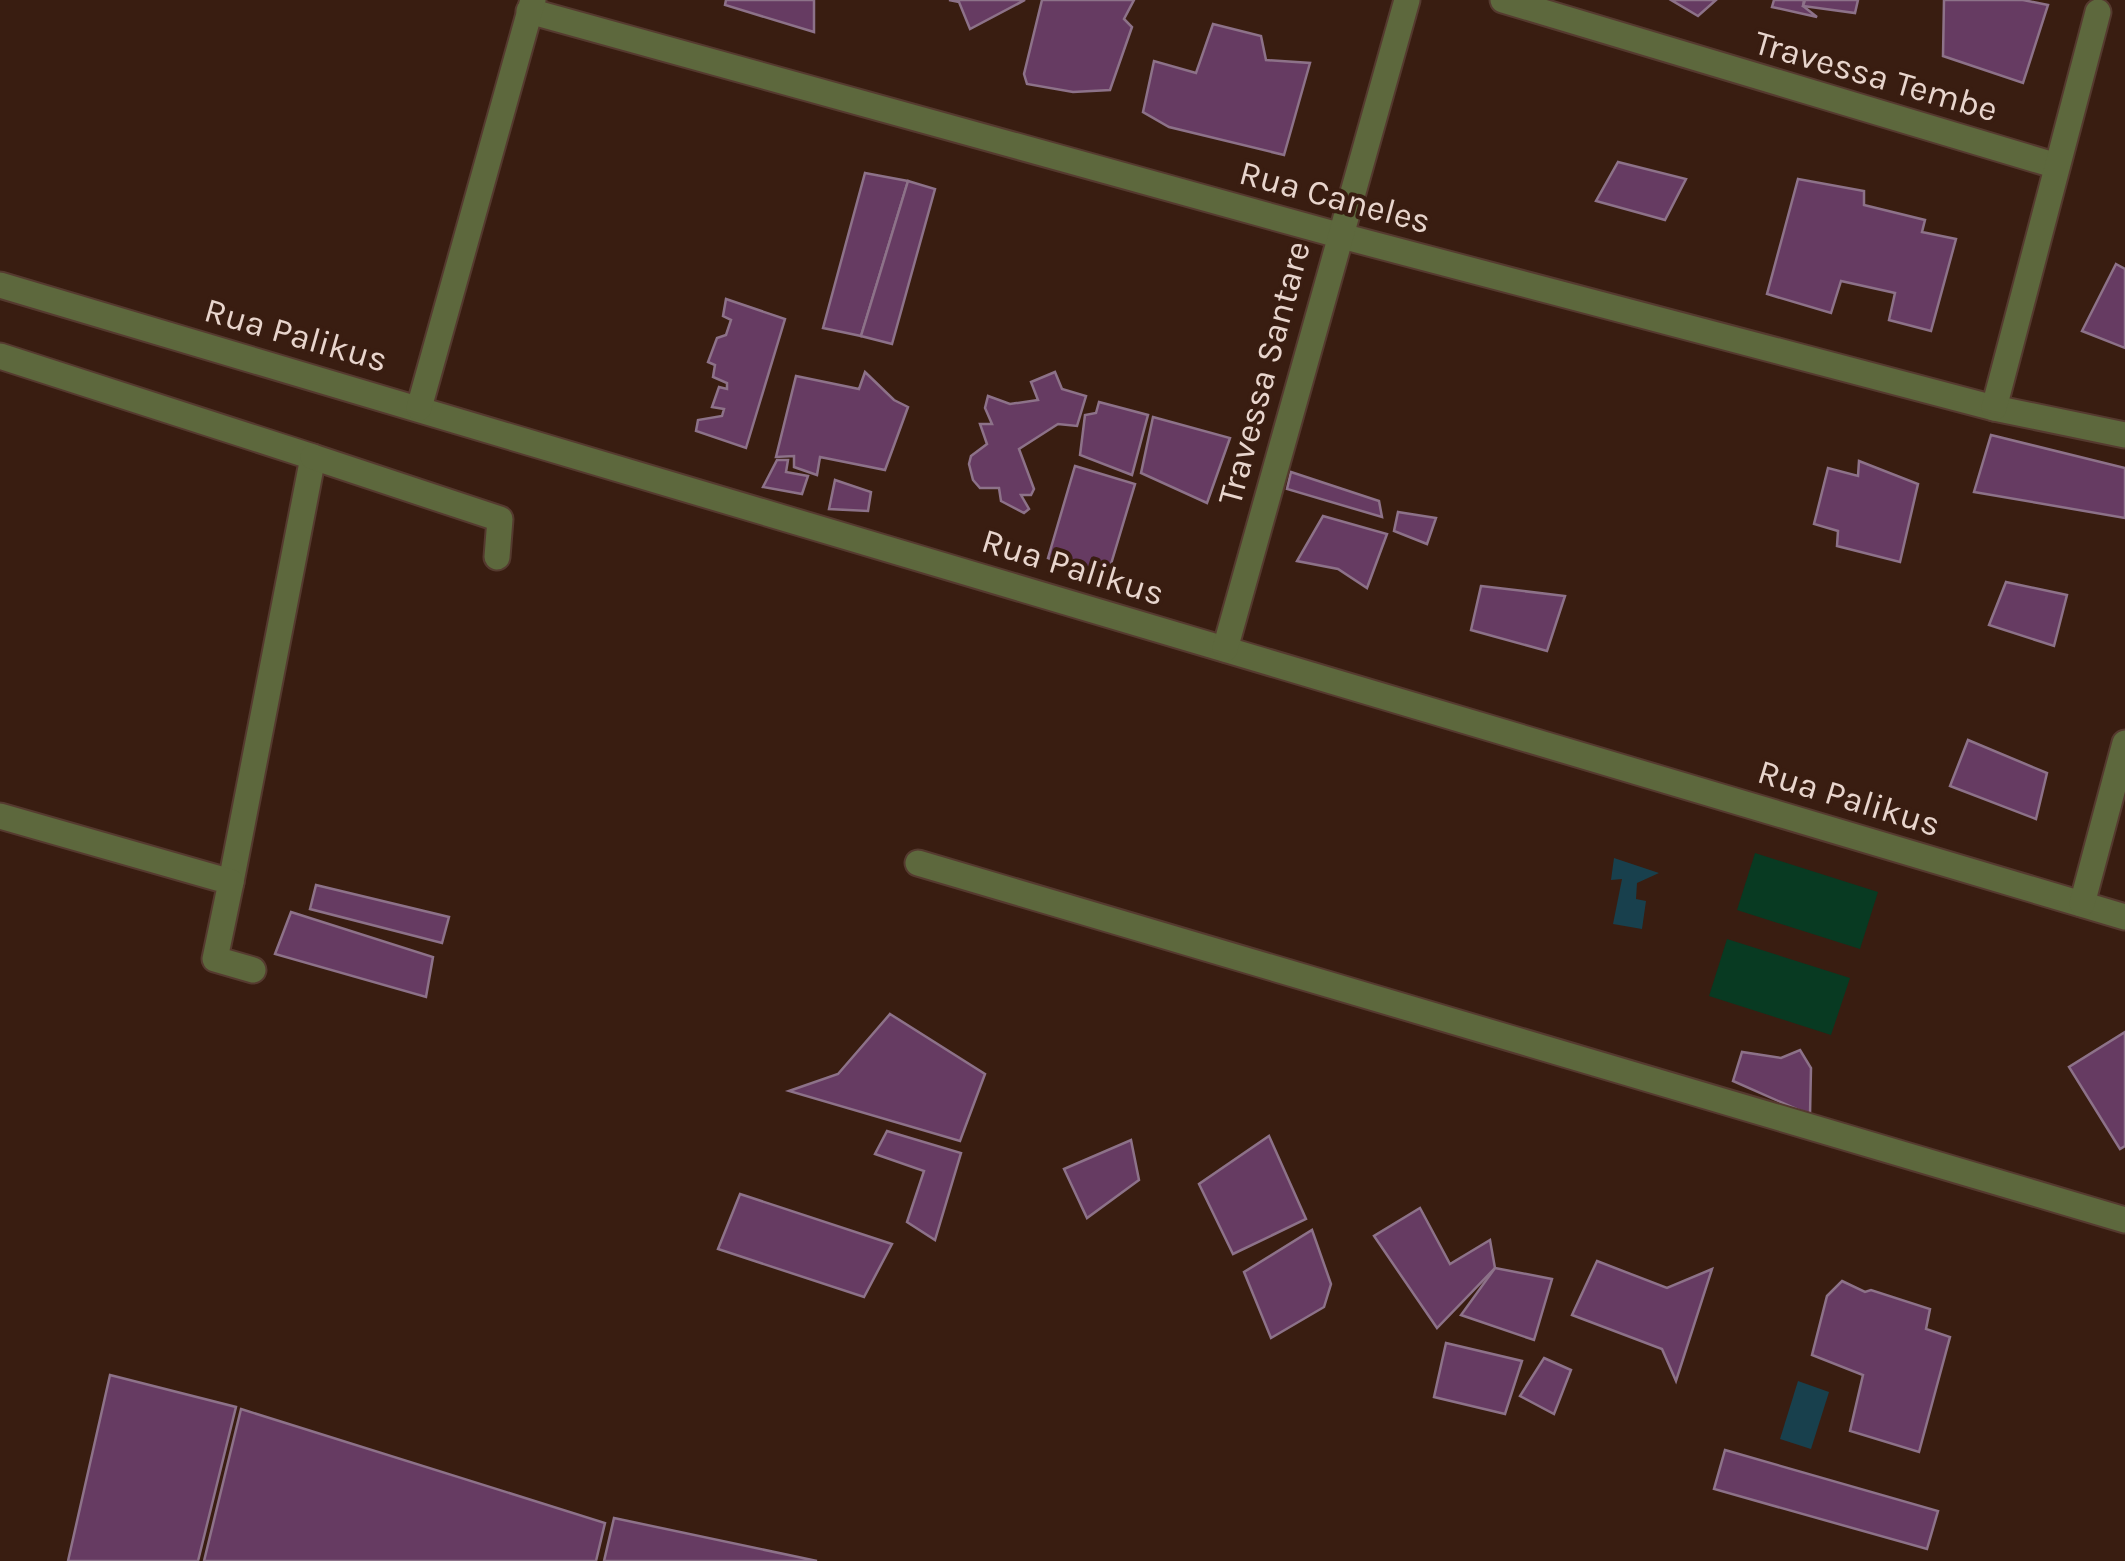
<svg xmlns="http://www.w3.org/2000/svg" width="2125" height="1561" font-family="Karla,sans-serif">
<style>
.green{fill:#083a22}
.water{fill:#18404d}
.building{fill:#663b62;stroke:#8d7289;stroke-width:2.5}
.lines{fill:none;stroke-linecap:round;stroke-linejoin:round}
.minor-casing{stroke:#553a2f;stroke-width:29}
.minor{stroke:#5d683d;stroke-width:25}
.labels{text-anchor:middle;dominant-baseline:central;stroke-width:8;stroke-linejoin:round;paint-order:stroke}
.street-label{font-size:35px;fill:#e8d5cd;stroke:#391d11}
</style>
<rect width="100%" height="100%" fill="#391d11"/>
<!-- green -->
<g class="green">
<polygon points="1755,853 1878,892 1860,949 1737,910"/>
<polygon points="1727,939 1850,978 1831,1035 1709,996"/>
</g>
<!-- water -->
<g class="water">
<polygon points="1614,858 1659,873 1637,883 1636,899 1646,901 1642,929 1613,924 1622,879 1611,880"/>
<polygon points="1798,1381 1829,1392 1811,1449 1780,1439"/>
</g>
<!-- building -->
<g class="building">
<polygon points="726,0 814,0 814,32 725,5"/>
<polygon points="949,0 1025,0 970,29 959,2"/>
<polygon points="1042,0 1134,0 1124,19 1132,27 1110,90 1073,92 1027,84 1024,74"/>
<polygon points="1671,0 1716,0 1698,16"/>
<polygon points="1774,0 1804,0 1803,6 1817,17 1772,7"/>
<polygon points="1805,0 1858,0 1855,13 1803,6"/>
<polygon points="1944,0 2023,0 2048,5 2023,83 1943,56"/>
<polygon points="1213,24 1261,36 1266,60 1310,63 1284,155 1169,127 1143,112 1154,61 1196,73"/>
<polygon points="1618,162 1686,179 1665,220 1596,201"/>
<polygon points="865,173 908,181 861,336 823,328"/>
<polygon points="1798,179 1864,191 1864,205 1925,220 1922,232 1956,239 1931,331 1889,320 1895,293 1841,281 1831,313 1767,294"/>
<polygon points="908,181 935,189 892,344 861,336"/>
<polygon points="2116,264 2125,269 2125,348 2082,331"/>
<polygon points="726,299 785,319 746,448 696,431 698,420 722,416 724,409 712,407 719,387 727,389 727,383 713,377 715,365 708,362 717,338 726,335 731,320 723,316"/>
<polygon points="865,372 894,400 908,407 885,470 820,457 817,475 794,467 794,456 776,457 796,376 859,389"/>
<polygon points="1055,372 1062,389 1086,396 1077,426 1058,424 1019,449 1034,489 1031,495 1021,495 1029,509 1024,513 1001,501 999,488 980,488 973,480 969,464 971,456 987,444 980,424 992,424 985,408 988,396 1010,404 1038,400 1031,382"/>
<polygon points="1099,402 1148,415 1132,475 1080,455 1085,415 1096,413"/>
<polygon points="1153,417 1230,438 1207,503 1141,473"/>
<polygon points="1991,435 2125,468 2125,518 1974,492"/>
<polygon points="777,460 788,460 786,472 808,476 802,494 763,487"/>
<polygon points="1859,461 1918,484 1900,562 1837,546 1838,531 1814,524 1828,468 1858,476"/>
<polygon points="1075,466 1135,484 1105,584 1048,558"/>
<polygon points="1291,472 1379,501 1382,517 1287,489"/>
<polygon points="835,480 871,492 868,511 829,509"/>
<polygon points="1398,512 1436,518 1427,544 1394,531"/>
<polygon points="1323,516 1387,534 1367,588 1338,569 1297,561"/>
<polygon points="2006,582 2067,595 2054,646 1989,625"/>
<polygon points="1481,586 1565,596 1547,651 1471,630"/>
<polygon points="1968,740 2047,773 2036,819 1950,786"/>
<polygon points="316,885 449,917 442,943 310,909"/>
<polygon points="291,912 433,957 426,997 275,954"/>
<polygon points="890,1014 985,1074 960,1141 789,1091 838,1074"/>
<polygon points="2125,1032 2125,1146 2120,1149 2069,1067"/>
<polygon points="1800,1050 1811,1068 1810,1115 1733,1081 1742,1052 1781,1058"/>
<polygon points="887,1131 961,1153 935,1240 907,1222 924,1171 875,1154"/>
<polygon points="1269,1136 1306,1219 1233,1254 1199,1184"/>
<polygon points="1131,1140 1139,1180 1087,1218 1064,1169"/>
<polygon points="740,1194 892,1244 864,1297 718,1249"/>
<polygon points="1420,1208 1450,1264 1490,1240 1495,1268 1437,1328 1374,1236"/>
<polygon points="1312,1230 1331,1284 1324,1307 1271,1338 1244,1272"/>
<polygon points="1597,1261 1667,1288 1712,1269 1676,1381 1662,1349 1572,1315"/>
<polygon points="1495,1268 1552,1279 1534,1340 1461,1315"/>
<polygon points="1842,1281 1865,1292 1871,1290 1930,1309 1926,1329 1950,1337 1919,1452 1850,1431 1863,1375 1812,1355 1827,1296"/>
<polygon points="1446,1343 1522,1361 1505,1414 1434,1397"/>
<polygon points="1544,1358 1571,1370 1554,1414 1520,1396"/>
<polygon points="110,1375 236,1407 198,1561 68,1561"/>
<polygon points="241,1409 605,1523 596,1561 204,1561"/>
<polygon points="1725,1450 1938,1511 1927,1549 1714,1489"/>
<polygon points="614,1518 817,1561 604,1561"/>
</g>
<g class="lines">
<defs>
<g id="minor">
<polyline points="1503,0 2057,166"/>
<polyline points="529,11 1338,235 1994,408 2125,435"/>
<polyline points="0,285 2125,917"/>
<polyline points="0,356 313,457 231,882"/>
<polyline points="419,408 533,0"/>
<polyline points="1994,408 2098,12"/>
<polyline points="313,457 500,519 497,557"/>
<polyline points="1225,649 1407,0"/>
<polyline points="0,816 231,882 215,959 253,970"/>
<polyline points="918,863 2125,1220"/>
<polyline points="2082,904 2125,743"/>
</g>
</defs>
<!-- minor casing -->
<use href="#minor" class="minor-casing"/>
<!-- minor -->
<use href="#minor" class="minor"/>
</g>
<g class="labels">
<!-- street labels -->
<g class="street-label">
<text transform="translate(1876 76) rotate(16)">Travessa Tembe</text>
<text transform="translate(1335 197) rotate(15)">Rua Caneles</text>
<text transform="translate(296 335) rotate(16)">Rua Palikus</text>
<text transform="translate(1264 373) rotate(-75)">Travessa Santare</text>
<text transform="translate(1073 567) rotate(17)">Rua Palikus</text>
<text transform="translate(1849 798) rotate(17)">Rua Palikus</text>
</g>
</g>
</svg>
